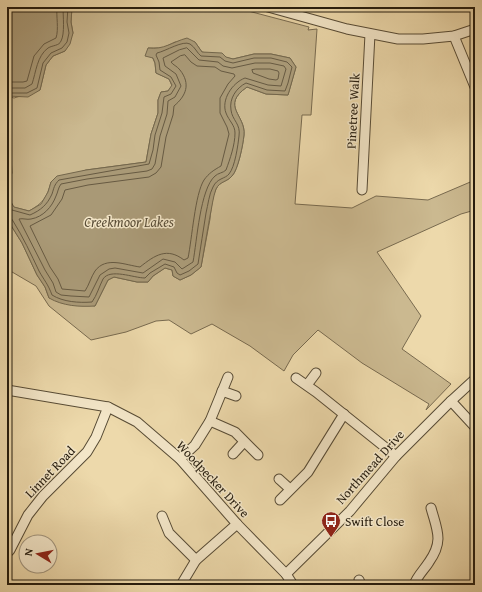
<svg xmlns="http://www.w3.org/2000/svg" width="482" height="592" font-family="'Gentium Book Plus',serif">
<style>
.green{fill:#cbb990;stroke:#786a4f}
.water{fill:#a99976;stroke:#74674c}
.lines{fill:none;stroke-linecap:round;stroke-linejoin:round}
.shore{stroke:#675a42;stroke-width:1}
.minor-casing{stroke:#574b35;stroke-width:11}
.minor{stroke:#f3e6c8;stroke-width:9}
.labels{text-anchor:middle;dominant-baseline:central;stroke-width:3;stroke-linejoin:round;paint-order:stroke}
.street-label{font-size:13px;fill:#251c0e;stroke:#f3e6c8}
.poi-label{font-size:13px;fill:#251c0e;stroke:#f3e6c8;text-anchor:start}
.water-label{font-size:14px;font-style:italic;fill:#5a4e38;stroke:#f3e6c8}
</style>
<rect width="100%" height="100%" fill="#edd9ab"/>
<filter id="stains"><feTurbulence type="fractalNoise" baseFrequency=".005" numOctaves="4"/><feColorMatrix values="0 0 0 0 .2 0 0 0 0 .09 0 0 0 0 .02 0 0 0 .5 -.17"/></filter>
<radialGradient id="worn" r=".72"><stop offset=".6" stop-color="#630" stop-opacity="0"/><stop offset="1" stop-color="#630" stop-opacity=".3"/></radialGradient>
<!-- green -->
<path class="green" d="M72,7h161l76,20 -1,3 9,-1 -6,86h-9l-7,89 57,4 24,-12 52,4 47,-20v30l-14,4 -84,38 44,64 -19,33 49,35 -25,26 3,-6 -67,-41 -44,-33 -25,25 -9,16 -34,-25 -38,-22 -21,10 -22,-14 -13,1 -30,11 -35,8 -42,-34 -13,-20 -29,-17v-50l15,24 15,32 8,12 4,11 46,8 13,-26 6,-3 23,5h11l5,-6 12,-8 7,2 1,6 7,4 11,-5 10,-8c3,-16 6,-32 9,-48 1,-10 2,-21 6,-30 4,-8 11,-7 16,-13 6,-6 11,-31 12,-41 2,-20 -24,-29 3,-48l19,7 22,1 8,-28 -6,-9 -19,-4h-17l-21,5 -31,-7 -7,-10h-20l-12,6h-15l7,15 1,10 13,6 3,7 -4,5 -7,1 -3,8v13l-7,21 -5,28 -60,8 -35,12c-4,16 -8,21 -22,29l-16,-4 -6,-12 2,-15 3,-7 -1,-16 -4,-3v-58l7,2 26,-8 6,-25 7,-9 12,-5 8,-18 -2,-11z"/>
<!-- water -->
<g class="water">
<polygon points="7,7 72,7 71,22 73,33 70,44 65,51 53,56 46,65 40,90 28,97 7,96"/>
<path d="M187,38l8,4 7,10 20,1 4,4 7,2 21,-5h17l19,4 6,9 -8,28 -22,-1 -19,-7c-27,19 -1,28 -3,48 -1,10 -6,35 -12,41 -5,6 -12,5 -16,13 -3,8 -4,18 -6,27 -3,17 -6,34 -9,51l-10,8 -11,5 -7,-4 -1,-6 -7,-2 -12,8 -5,6h-11l-23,-5 -6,3 -13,26c-16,1 -32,0 -46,-8l-4,-11 -8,-12 -15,-32 -15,-24v-24l7,12 15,4 12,-7 7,-12 3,-10 6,-6 29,-6 60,-8 5,-28 7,-21v-13l3,-8 7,-1 4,-6 -3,-6 -13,-6 -1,-10 -2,-5 -8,-2 3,-8c16,2 24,-6 39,-10z"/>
</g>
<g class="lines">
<!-- shore -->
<g class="shore">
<path d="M187,48l12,12 19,2 5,4 9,2 23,-5h15l14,3 2,3 -5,17 -13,-1 -23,-7c-13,5 -24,22 -19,35 3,8 9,12 9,20 0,12 -5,26 -9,37 -3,3 -8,3 -11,6 -15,13 -18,65 -22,86l-11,7 -7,-7 -12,-3 -20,14 -28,-5 -6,1 -9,6 -11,22 -18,-1 -10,-1 -5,-3 -3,-9 -8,-13 -26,-51c4,-1 8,1 12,0 12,-2 21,-12 25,-23 2,-4 2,-8 5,-12l26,-5 60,-8 5,-2 3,-5 5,-28 7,-22 1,-13 7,-4 6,-11 -5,-12 -11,-8 -2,-8 16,-8z"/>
<path d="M185,55l6,7 6,4 18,1 6,4 13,3 1,2 -7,8 -8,14v15l7,14 2,7 -8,32c-7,4 -12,7 -17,14 -9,14 -12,59 -16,78l-4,2c-17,-13 -29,-5 -44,7 -15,-2 -34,-11 -45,4 -4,6 -6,14 -10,20l-23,-2 -4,-10 -8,-12 -20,-41 21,-11 11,-16 3,-9 23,-5 61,-8 7,-4 5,-6 5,-30 7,-22 1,-9c12,-10 17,-22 6,-36 -3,-4 -7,-5 -9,-8l9,-6z"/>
<polygon points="256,69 270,69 278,71 279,73 278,79 276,80 269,79 253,73 252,70"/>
<path d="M7,82h16l4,-1 7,-25 10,-12 12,-6c3,-9 0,-22 1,-31"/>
<path d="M7,88h18l7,-4c4,-12 5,-28 16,-36 5,-3 11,-2 13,-7 4,-7 2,-25 2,-34"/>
<polyline points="7,93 27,93 37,88 43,63 51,53 62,48 67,42 69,33 67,22 68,7"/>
<path d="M7,203l5,7 18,5c11,-5 17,-10 22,-21 2,-6 2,-9 7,-14l90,-16 4,-14 2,-15 7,-22 2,-16 7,-3 5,-8 -5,-9 -11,-7 -1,-8 -3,-7 1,-2c9,-2 26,-13 33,-9 5,3 7,9 11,12l19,1 5,4 8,2 21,-5h17l16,4 5,5 -4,16 -3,8 -18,-1 -21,-7c-10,5 -17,16 -15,27 1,10 10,14 8,26 -1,9 -4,31 -10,38 -4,5 -12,4 -16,13 -4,7 -5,18 -7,26 -3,17 -5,34 -8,51l-9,7 -9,4 -3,-2 -3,-6 -9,-3 -15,9 -5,5c-11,0 -35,-10 -42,1 -4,8 -6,16 -11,23 -13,1 -29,0 -40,-7 -4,-11 -8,-15 -13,-24 -8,-17 -16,-34 -26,-50l-2,-3 -4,-1"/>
</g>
<defs>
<g id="minor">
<polyline points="268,7 347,29 398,39 423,39 454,36 475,29"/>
<polyline points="454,36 475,87"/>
<polyline points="362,190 370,34"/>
<polyline points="296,378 316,392 396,456"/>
<polyline points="307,385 316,373"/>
<polyline points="7,390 108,407 137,422 180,459 237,524 286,574 293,585"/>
<polyline points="222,391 236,396"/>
<polyline points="451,401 475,427"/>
<polyline points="210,421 235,432 258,455"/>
<polyline points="233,454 244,442"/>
<polyline points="180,459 195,445 210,421 228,377"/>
<polyline points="279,479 290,489"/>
<polyline points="280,500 308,472 344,414"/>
<polyline points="162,516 169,533 196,560"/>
<polyline points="7,553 10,550 28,515 43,496 87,452 96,437 108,407"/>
<polyline points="286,574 350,511 396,456 451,401 475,379"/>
<polyline points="359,580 361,585"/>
<polyline points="181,585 196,560 237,524"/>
<path d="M414,585c3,-9 10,-15 15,-23 15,-21 8,-32 2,-54"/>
</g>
</defs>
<!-- minor casing -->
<use href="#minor" class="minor-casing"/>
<!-- minor -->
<use href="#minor" class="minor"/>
</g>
<!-- icons -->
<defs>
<symbol id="bus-pin" viewBox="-11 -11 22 30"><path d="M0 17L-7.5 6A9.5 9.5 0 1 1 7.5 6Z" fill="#8f2418" stroke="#f3e6c8"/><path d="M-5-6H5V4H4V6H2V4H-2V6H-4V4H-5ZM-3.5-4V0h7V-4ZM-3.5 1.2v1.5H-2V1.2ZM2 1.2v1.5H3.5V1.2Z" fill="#fff"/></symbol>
</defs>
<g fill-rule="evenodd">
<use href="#bus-pin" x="320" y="510" width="22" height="30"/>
</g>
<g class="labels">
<!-- street labels -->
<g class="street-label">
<text transform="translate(353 111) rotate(-87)">Pinetree Walk</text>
<text transform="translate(370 467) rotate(-48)">Northmead Drive</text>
<text transform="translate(50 472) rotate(-46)">Linnet Road</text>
<text transform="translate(213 479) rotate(47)">Woodpecker Drive</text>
</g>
<!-- poi labels -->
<g class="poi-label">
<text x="345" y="521">Swift Close</text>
</g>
<!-- water labels -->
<g class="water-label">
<text x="129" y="222">Creekmoor Lakes</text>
</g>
</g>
<!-- margin -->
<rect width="482" height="592" fill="none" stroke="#edd9ab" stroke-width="24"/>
<rect x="8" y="8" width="466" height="576" fill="none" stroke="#251c0e" stroke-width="2"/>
<rect x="12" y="12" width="458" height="568" fill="none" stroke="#251c0e"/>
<!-- north arrow -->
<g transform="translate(38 554) rotate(280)"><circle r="19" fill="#f3e6c8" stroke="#a1957e"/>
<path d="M0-3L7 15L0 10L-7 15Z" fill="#8f2418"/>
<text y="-6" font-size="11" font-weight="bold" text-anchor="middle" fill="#251c0e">N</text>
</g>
<rect width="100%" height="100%" filter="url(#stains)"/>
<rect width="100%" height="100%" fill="url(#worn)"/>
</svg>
